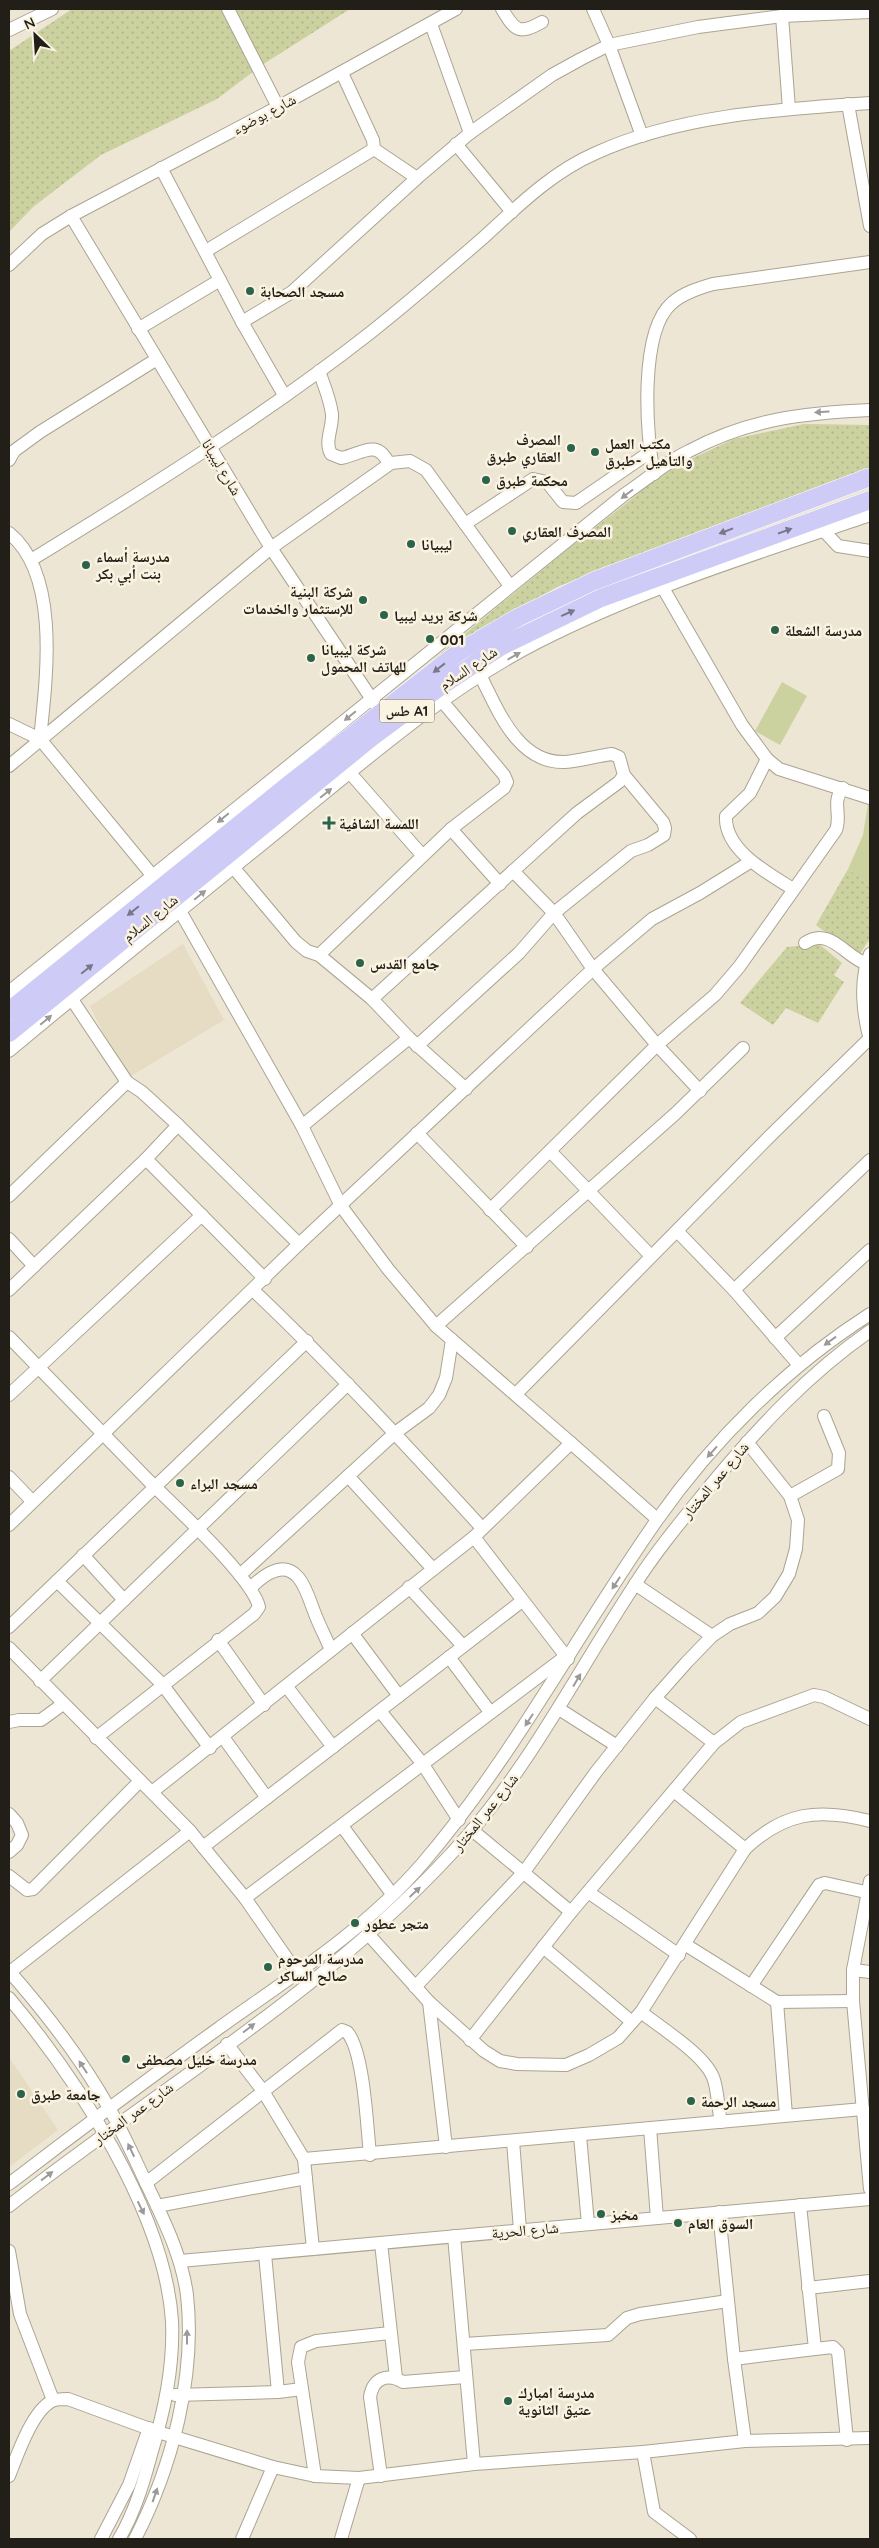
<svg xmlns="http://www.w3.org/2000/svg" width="879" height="2548" font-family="Quicksand,'Noto Naskh Arabic',sans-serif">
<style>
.built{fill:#e6dbc3}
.green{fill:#ccd1a0}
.garden{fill:url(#garden-dots)}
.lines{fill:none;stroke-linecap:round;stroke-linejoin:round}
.minor-casing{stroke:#aba493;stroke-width:14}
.highway-casing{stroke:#fff;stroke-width:19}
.minor{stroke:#fff;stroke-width:12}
.highway{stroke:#ceccf7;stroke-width:18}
.oneway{fill:#9c9a98}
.oneway2{fill:#787688}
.poi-dot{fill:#2c634b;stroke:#fbf3e1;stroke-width:2}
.labels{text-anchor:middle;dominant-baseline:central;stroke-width:5;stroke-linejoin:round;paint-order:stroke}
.shield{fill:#fbf3e1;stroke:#635f55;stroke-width:1}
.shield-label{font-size:14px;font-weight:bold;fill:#221f19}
.street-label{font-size:15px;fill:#221f19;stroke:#fbf3e1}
.poi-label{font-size:15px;font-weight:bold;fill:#221f19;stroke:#fbf3e1;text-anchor:start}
</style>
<defs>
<pattern id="garden-dots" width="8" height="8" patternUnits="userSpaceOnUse" patternTransform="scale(1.25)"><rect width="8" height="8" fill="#ccd1a0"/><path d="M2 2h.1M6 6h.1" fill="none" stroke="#afb389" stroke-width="1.8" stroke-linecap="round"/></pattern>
</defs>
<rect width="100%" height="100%" fill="#eee6d4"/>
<!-- built -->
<g class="built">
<polygon points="183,944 224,1020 126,1079 90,1006"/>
<polygon points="9,2057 58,2130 9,2167"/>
</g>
<!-- green -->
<g class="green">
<polygon points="782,682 807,696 780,745 755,731"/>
<polygon points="870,791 870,886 848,869 863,835"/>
</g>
<!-- garden -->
<g class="garden">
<polygon points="72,9 350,9 262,65 217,99 101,155 33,207 9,232 9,51"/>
<polygon points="804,424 870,425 870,474 557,587 433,660 563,553 671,468 734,439"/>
<polygon points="848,869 870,886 870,938 858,957 816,925"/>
<polygon points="819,944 842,963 834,975 844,982 818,1023 786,1008 773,1025 740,1003 787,947"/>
</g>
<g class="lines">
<defs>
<g id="minor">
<polyline points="228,9 278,107"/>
<path d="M502,9c13,22 17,26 40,13"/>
<polyline points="593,9 609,45 642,136"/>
<polyline points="782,16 789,109"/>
<polyline points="431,24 470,133"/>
<polyline points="9,30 52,9"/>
<polyline points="848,104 870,226"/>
<polyline points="456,144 512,212"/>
<polyline points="374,149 417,178"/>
<polyline points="161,168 242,322 284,395"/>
<polyline points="71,216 271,548 375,704"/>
<polyline points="206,251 374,149 373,140 342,73"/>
<polyline points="9,265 42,234 71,216 278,107 456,9"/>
<polyline points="242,322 292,292 417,178 470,133 552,75 581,59 609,45 698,27 782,16 870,12"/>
<polyline points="138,329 220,280"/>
<path d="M319,371c5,14 11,28 13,43 1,14 -8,27 -1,40l10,4c20,-3 35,-21 48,6"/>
<polyline points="9,460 14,451 40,432 157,359"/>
<path d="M654,474c-8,-39 -15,-143 18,-171 11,-10 27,-15 41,-19l157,-22"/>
<polyline points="465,524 533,479 547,482 563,502 576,503 650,452"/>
<polyline points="824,531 838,546 870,551"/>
<path d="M9,533c52,42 37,148 31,206"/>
<path d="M31,560c116,-71 233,-144 339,-227 39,-31 76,-63 113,-95 35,-32 69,-66 113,-85 83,-38 185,-44 274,-50"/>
<polyline points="663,588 742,725 767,759 779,769 870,798"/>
<polyline points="9,724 40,739 152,875"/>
<path d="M767,759l-17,34 -24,23c-2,34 43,58 67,73"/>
<polyline points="9,766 271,548 391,463 410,461 426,470 510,586"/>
<polyline points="350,773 422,855"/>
<polyline points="451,829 500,884"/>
<polyline points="233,867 296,942 307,951 319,955 372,999 409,1038 466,1089"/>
<polyline points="513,871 554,913 593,969 657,1045 700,1091"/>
<polyline points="180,911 302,1126 341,1206 388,1269 436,1326 571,1443 474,1537"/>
<path d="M805,943c25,-17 40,14 62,21"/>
<path d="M870,954c-11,26 -7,60 0,86"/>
<polyline points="319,955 451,829 504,788 507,782 504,775 442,701"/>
<path d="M9,992l616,-498c21,-14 41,-32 64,-43 60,-32 114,-38 181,-41"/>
<polyline points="71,998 127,1082 142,1092 178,1125 299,1244"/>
<path d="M372,999l205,-186 42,-31 5,-7 -5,-18 -7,-3c-16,2 -31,7 -47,8 -47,2 -67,-52 -85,-87"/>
<polyline points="417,1046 519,953 554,913 631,851 648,845 664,835 665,828 663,822 624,775"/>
<path d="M9,1051c92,-77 186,-152 279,-228 80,-65 158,-134 250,-181 106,-54 220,-89 332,-127"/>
<polyline points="302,1126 409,1038"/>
<polyline points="417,1133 527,1247"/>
<polyline points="550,1151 651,1256"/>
<polyline points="146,1159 265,1279"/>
<polyline points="9,1196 127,1082"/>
<path d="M490,1210l167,-165 58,-50 24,-28 97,-137c6,-15 -5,-28 7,-42"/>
<polyline points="677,1231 734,1290 799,1365"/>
<polyline points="9,1239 34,1266"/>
<polyline points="9,1290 146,1159 178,1125"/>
<path d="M253,1290c80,76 155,157 229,238"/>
<polyline points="734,1290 870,1160"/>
<polyline points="436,1326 675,1114 743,1048"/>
<path d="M9,1337c46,47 92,95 138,142 24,24 106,99 112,128l-5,7 -158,124"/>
<polyline points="775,1338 870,1250"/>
<polyline points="516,1394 770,1136 869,1039"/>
<polyline points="9,1395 202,1215"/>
<polyline points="571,1443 657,1519"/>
<polyline points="348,1476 433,1569"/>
<polyline points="9,1477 32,1501"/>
<polyline points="790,1496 838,1469 839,1453 824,1416"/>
<polyline points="9,1525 299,1244 593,969 652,919 700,893 750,862"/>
<polyline points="83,1555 124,1600"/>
<polyline points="240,1575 395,1433 429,1408 439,1395 446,1378 452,1340"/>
<polyline points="57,1581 162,1684 210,1748"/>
<polyline points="635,1584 712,1636"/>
<polyline points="409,1587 463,1646"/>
<path d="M250,1588c7,-6 14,-13 22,-16 28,-13 36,25 43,42 5,13 11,24 16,36"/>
<polyline points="9,1627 307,1341"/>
<polyline points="352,1633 399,1696"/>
<polyline points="218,1640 264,1705"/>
<polyline points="9,1648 190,1831 245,1898 297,1973"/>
<polyline points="449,1657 490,1712"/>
<polyline points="40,1681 348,1384"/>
<polyline points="287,1687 333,1747"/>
<polyline points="559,1709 617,1746"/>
<polyline points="380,1711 422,1763 459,1820"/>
<polyline points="9,1722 19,1720 41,1720 63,1704"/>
<polyline points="223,1737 267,1798"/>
<polyline points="714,1743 741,1722 814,1695 824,1697 870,1719"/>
<polyline points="674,1791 745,1849"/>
<polyline points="152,1792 474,1537 568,1659"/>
<polyline points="9,1814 17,1823 22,1835 17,1845 9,1852"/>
<polyline points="342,1826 392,1894"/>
<polyline points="472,1830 571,1912"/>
<polyline points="203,1847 522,1601"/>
<polyline points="9,1876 27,1890 33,1889 140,1781"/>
<polyline points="870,1881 853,1970 853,2001 870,2189"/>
<polyline points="588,1892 679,1955"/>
<polyline points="245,1898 566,1656"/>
<path d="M369,1935l60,67 55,49 16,10 17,3 49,1 23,-10 29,-17 23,-26 104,-163c39,-37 73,-41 125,-28"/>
<polyline points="686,1945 777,2002 853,2001"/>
<polyline points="543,1947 632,2022"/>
<polyline points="853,1970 870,1972"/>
<path d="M9,1971c37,42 72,87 100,137 15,26 27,54 40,81 16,34 33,68 38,106 9,81 -15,172 -52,244"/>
<polyline points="10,1972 190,1831"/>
<polyline points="751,1986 819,1885 825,1883 870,1893"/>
<polyline points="415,1987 524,1872 596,1772 655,1698 686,1663 712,1636 730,1624 758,1613 775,1597 789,1574 796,1549 798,1520 790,1496 747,1442"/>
<path d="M9,1998c68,81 156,215 163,323 2,44 -7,88 -20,130 -8,30 -17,61 -33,88"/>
<polyline points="429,2002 446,2147"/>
<polyline points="777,2002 786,2115"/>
<path d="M641,2012c20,16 66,44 73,68 4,13 4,28 7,42"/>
<polyline points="470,2040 571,1912 714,1743 655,1698"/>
<polyline points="227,2044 263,2091 304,2159 313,2249"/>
<polyline points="650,2128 657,2218"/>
<polyline points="580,2136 588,2224"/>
<polyline points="513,2141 520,2230"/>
<polyline points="304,2159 863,2109"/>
<path d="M146,2183l196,-153 5,2c17,19 20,95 23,123"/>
<path d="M9,2184c69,-53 139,-105 210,-156 70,-50 146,-98 203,-164 91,-106 155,-230 235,-344 57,-81 130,-153 213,-206"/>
<path d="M9,2206c154,-121 330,-223 459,-371 66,-76 111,-166 166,-249 22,-35 49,-67 75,-99 48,-58 99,-113 161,-156"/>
<polyline points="157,2206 306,2178"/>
<polyline points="719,2212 734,2359"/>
<polyline points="454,2236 474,2464"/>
<polyline points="381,2243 396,2378"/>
<polyline points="9,2251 20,2314 53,2400"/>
<polyline points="265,2254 278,2392"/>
<polyline points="180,2261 870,2199"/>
<polyline points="808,2288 870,2281"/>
<polyline points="464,2344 608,2335 627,2318 640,2314 728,2301"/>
<polyline points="815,2349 833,2347 838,2352 847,2440"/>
<polyline points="175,2395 278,2392 302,2389"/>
<polyline points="745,2441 734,2359 815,2349 800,2205"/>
<polyline points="643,2452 654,2512 690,2539"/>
<path d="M9,2476c8,-20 23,-65 43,-75 4,-2 11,-2 16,-2l90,33 115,35 42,9 44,2 115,-14 169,-12 102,-11 125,-3"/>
<polyline points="315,2476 298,2362 301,2347 316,2341 390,2333"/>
<path d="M381,2476l-11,-79c3,-19 17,-24 33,-15l62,-5"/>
<polyline points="101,2539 129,2485 149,2428"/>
<polyline points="242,2539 273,2467"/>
<polyline points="341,2539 359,2478"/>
</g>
<g id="highway">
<polyline points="9,1011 287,786 459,652 519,617 594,581 870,477"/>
<polyline points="9,1033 372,737 441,686 500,647 601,598 870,500"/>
</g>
</defs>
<!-- minor casing -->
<use href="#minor" class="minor-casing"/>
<!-- highway casing -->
<use href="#highway" class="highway-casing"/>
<!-- minor -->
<use href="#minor" class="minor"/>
<!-- highway -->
<use href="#highway" class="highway"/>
</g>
<!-- one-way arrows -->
<defs><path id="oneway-solid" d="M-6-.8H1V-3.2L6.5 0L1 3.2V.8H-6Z" transform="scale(1.25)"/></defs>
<g class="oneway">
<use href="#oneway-solid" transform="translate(822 412) rotate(177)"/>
<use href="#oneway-solid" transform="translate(627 494) rotate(143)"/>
<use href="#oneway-solid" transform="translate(514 656) rotate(-30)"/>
<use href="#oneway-solid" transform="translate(350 716) rotate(141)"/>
<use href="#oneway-solid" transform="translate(326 793) rotate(-39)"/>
<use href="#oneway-solid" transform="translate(223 818) rotate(141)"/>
<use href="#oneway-solid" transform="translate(200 895) rotate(-39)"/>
<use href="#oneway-solid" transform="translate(46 1020) rotate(-40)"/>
<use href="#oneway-solid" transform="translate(830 1341) rotate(144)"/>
<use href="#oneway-solid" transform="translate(712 1452) rotate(132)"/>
<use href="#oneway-solid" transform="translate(616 1583) rotate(123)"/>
<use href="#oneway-solid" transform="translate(577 1680) rotate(-59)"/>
<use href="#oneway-solid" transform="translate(529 1720) rotate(123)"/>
<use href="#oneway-solid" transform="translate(415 1892) rotate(-43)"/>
<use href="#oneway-solid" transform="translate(249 2028) rotate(-37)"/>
<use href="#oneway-solid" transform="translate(83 2067) rotate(-123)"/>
<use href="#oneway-solid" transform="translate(131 2150) rotate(-115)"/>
<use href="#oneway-solid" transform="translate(47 2176) rotate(-37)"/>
<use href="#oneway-solid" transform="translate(141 2208) rotate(64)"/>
<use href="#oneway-solid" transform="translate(187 2337) rotate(-90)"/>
<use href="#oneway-solid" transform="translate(155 2495) rotate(-71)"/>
</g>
<g class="oneway2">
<use href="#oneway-solid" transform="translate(726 531) rotate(159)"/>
<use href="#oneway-solid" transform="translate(785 531) rotate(-20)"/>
<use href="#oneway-solid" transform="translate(568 613) rotate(-24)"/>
<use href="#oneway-solid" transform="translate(439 668) rotate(142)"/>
<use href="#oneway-solid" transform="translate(133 911) rotate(141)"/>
<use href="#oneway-solid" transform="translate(87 969) rotate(-39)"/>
</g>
<!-- markers -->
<g class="poi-dot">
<circle cx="250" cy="291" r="5"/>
<circle cx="571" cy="448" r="5"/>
<circle cx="595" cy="452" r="5"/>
<circle cx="486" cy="480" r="5"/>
<circle cx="512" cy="531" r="5"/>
<circle cx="411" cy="544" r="5"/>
<circle cx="86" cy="565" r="5"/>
<circle cx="363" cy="600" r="5"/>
<circle cx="384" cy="615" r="5"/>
<circle cx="775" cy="630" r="5"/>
<circle cx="430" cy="639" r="5"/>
<circle cx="311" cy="658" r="5"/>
<path d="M326.5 815.5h5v5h5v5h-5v5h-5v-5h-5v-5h5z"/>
<circle cx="360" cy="963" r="5"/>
<circle cx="180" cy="1483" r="5"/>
<circle cx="355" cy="1923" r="5"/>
<circle cx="268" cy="1967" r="5"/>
<circle cx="126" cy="2059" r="5"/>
<circle cx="21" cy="2094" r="5"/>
<circle cx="691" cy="2101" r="5"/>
<circle cx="601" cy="2214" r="5"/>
<circle cx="678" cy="2223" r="5"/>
<circle cx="508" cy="2401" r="5"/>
</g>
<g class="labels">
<!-- shield labels -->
<rect class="shield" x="379.5" y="699.5" width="55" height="23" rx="4"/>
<g class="shield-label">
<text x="407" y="711">طس A1</text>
</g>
<!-- street labels -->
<g class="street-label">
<text transform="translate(264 114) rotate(-28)">شارع بوضوء</text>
<text transform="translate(222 467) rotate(59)">شارع ليبيانا</text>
<text transform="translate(468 668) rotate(-34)">شارع السلام</text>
<text transform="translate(150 918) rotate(-39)">شارع السلام</text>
<text transform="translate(715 1480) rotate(-50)">شارع عمر المختار</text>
<text transform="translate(485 1812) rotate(-51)">شارع عمر المختار</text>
<text transform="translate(133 2113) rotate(-36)">شارع عمر المختار</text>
<text transform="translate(525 2230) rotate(-5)">شارع الحرية</text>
</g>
<!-- poi labels -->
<g class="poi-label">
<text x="260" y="291">مسجد الصحابة</text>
<text x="561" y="439" text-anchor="end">المصرف<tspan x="561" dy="17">العقاري طبرق</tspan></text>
<text x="605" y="443">مكتب العمل<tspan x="605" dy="17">والتأهيل -طبرق</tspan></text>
<text x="496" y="480">محكمة طبرق</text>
<text x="522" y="531">المصرف العقاري</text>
<text x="421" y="544">ليبيانا</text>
<text x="96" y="556">مدرسة أسماء<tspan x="96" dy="17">بنت أبي بكر</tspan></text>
<text x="353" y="591" text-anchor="end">شركة البنية<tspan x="353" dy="17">للإستثمار والخدمات</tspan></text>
<text x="394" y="615">شركة بريد ليبيا</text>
<text x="785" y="630">مدرسة الشعلة</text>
<text x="440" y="639">001</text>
<text x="321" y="649">شركة ليبيانا<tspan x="321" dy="17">للهاتف المحمول</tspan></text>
<text x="339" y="823">اللمسة الشافية</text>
<text x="370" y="963">جامع القدس</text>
<text x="190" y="1483">مسجد البراء</text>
<text x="365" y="1923">متجر عطور</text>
<text x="278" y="1958">مدرسة المرحوم<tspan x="278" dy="17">صالح الساكر</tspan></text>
<text x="136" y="2059">مدرسة خليل مصطفى</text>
<text x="31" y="2094">جامعة طبرق</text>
<text x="701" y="2101">مسجد الرحمة</text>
<text x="611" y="2214">مخبز</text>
<text x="688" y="2223">السوق العام</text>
<text x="518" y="2392">مدرسة امبارك<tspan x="518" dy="17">عتيق الثانوية</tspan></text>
</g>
</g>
<!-- border -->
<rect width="879" height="2548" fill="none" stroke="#221f19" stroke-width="20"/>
<!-- north arrow -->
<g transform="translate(35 35) rotate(335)" stroke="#fbf3e1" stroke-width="4" paint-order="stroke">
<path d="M0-4L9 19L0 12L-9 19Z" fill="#221f19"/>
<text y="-8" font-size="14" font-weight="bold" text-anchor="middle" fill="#221f19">N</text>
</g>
</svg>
